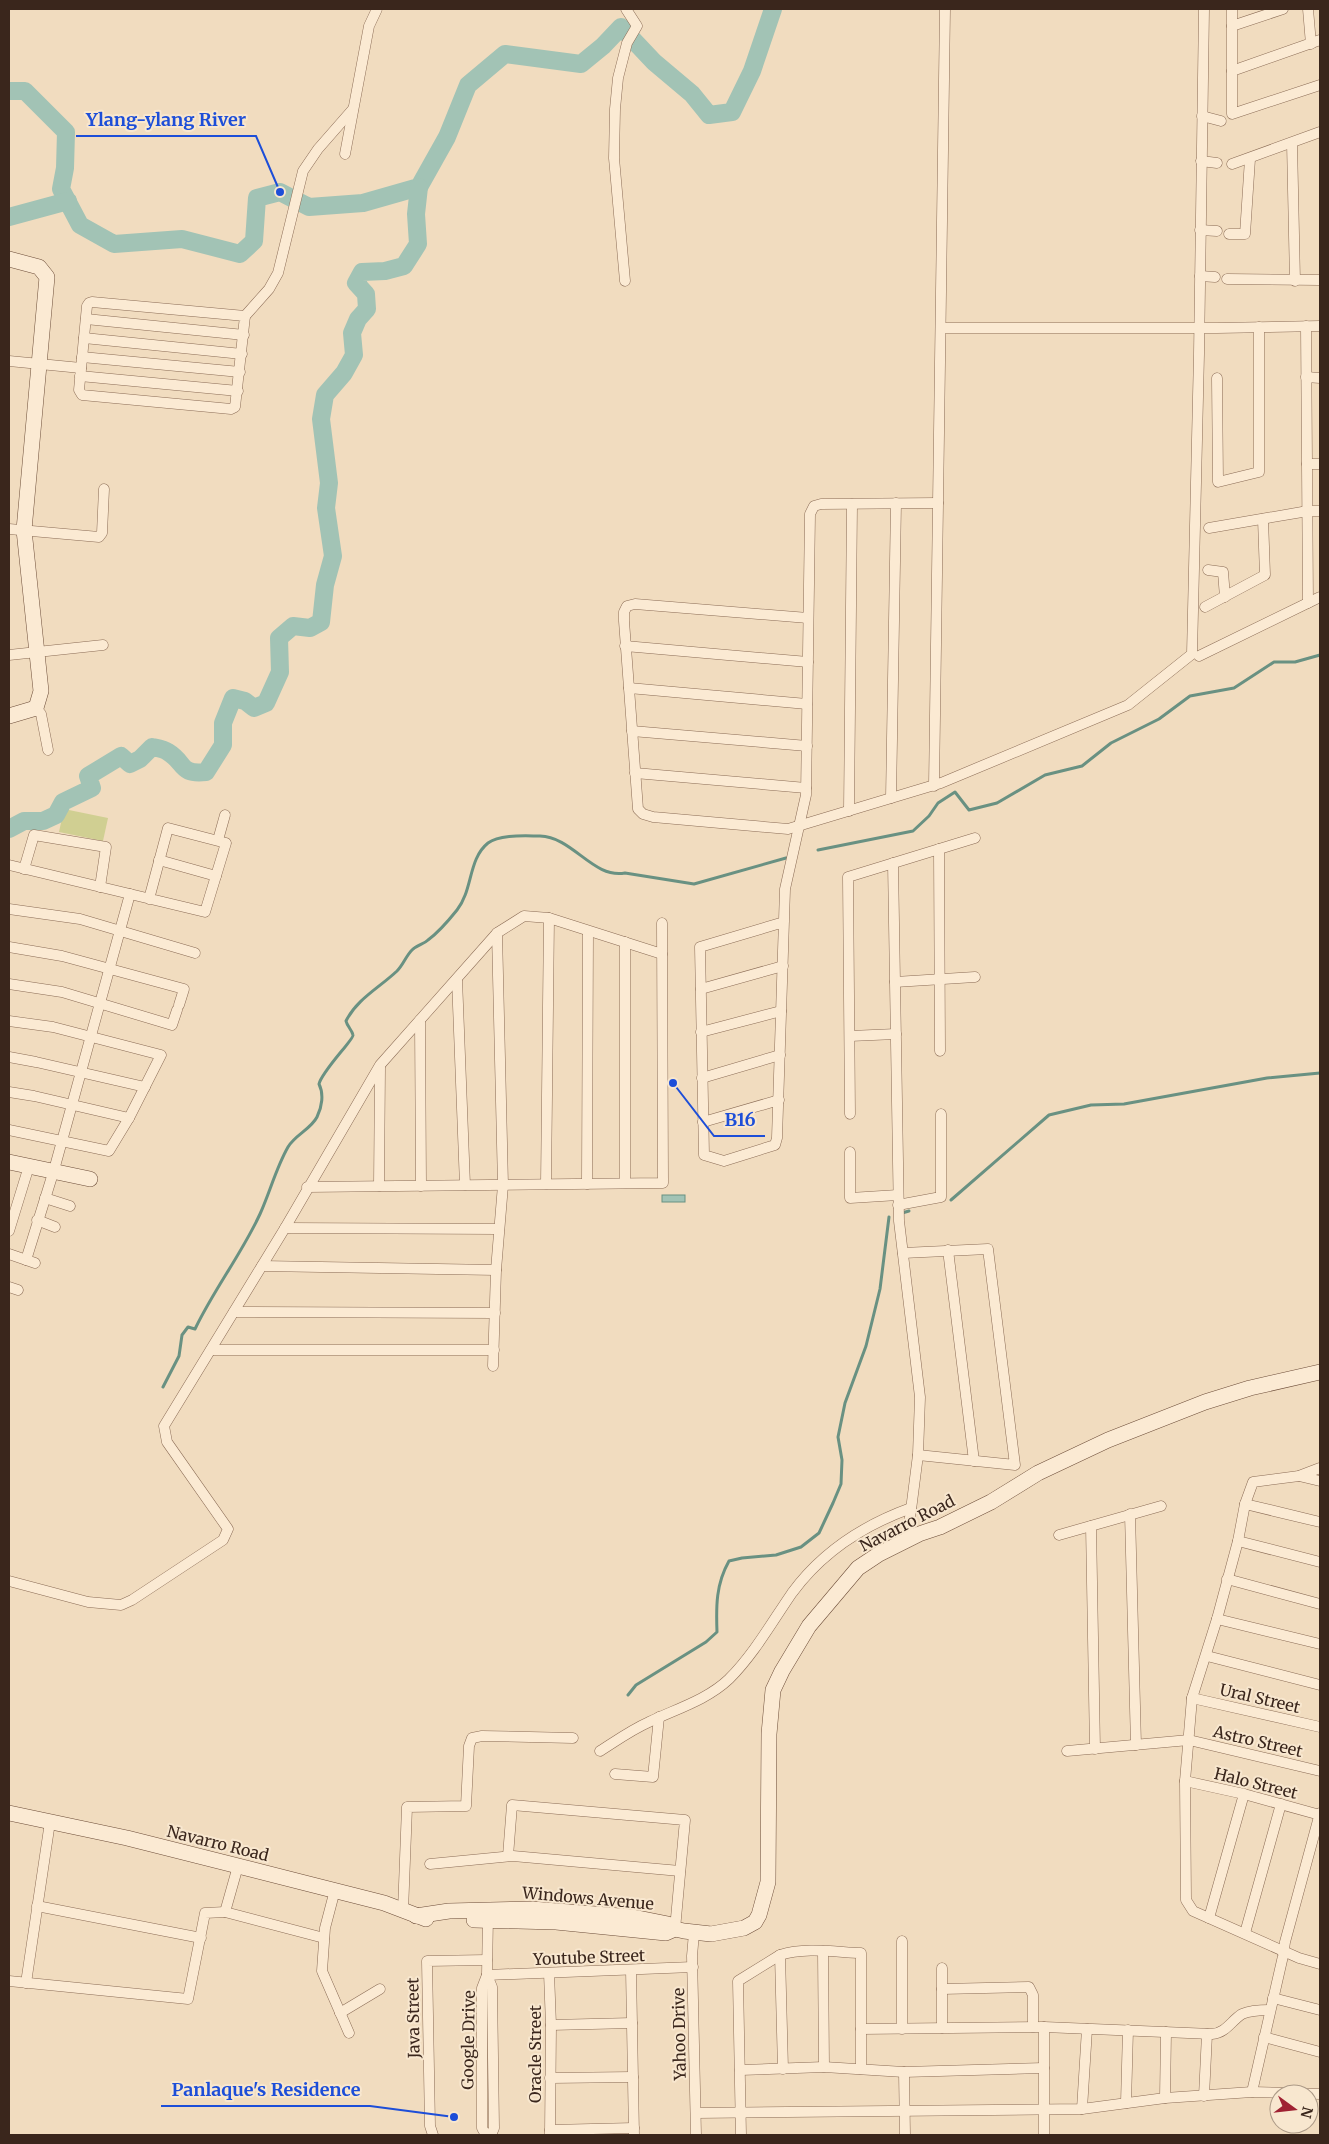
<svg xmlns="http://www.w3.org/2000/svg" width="1329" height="2144" font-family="Merriweather,serif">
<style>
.green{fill:#d0cf92}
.water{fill:#a2c3b5;stroke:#699182}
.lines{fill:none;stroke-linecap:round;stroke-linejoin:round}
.stream{stroke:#699182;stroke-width:3}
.river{stroke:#a2c3b5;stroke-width:18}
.street-casing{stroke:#8b6c56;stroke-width:11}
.secondary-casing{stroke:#6d4d39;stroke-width:16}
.street{stroke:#fbead3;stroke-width:10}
.secondary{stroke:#fbead3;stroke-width:15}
.labels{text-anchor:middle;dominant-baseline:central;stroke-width:4;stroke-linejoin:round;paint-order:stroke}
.street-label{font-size:16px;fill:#3a261c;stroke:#f8e7cf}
.leader{fill:none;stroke:#1d4ed8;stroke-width:2}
.callout-dot{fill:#1d4ed8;stroke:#f8e7cf;stroke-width:2}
.callout-label{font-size:18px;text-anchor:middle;font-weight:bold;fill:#1d4ed8;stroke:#f8e7cf;stroke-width:4;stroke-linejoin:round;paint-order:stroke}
</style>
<rect width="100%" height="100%" fill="#f1dcbf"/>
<!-- green -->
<polygon class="green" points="64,809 108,818 103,841 59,832"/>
<!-- water -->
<rect class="water" x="662" y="1195" width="23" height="7"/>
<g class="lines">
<!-- stream -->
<g class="stream">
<polyline points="818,850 913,831 929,816 938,803 955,792 969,810 997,803 1045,775 1082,766 1111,743 1159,719 1190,696 1234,688 1274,662 1295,662 1320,655"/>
<polyline points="951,1200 1049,1115 1091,1105 1124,1104 1267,1078 1320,1073"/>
<polyline points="902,1213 909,1211"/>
<path d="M163,1387l16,-31 3,-21 6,-8 7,2 1,-2c19,-39 46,-74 64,-113 10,-22 16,-46 28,-67 7,-12 23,-18 29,-30 5,-10 7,-23 2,-33 3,-13 35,-45 34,-49 -1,-5 -6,-9 -7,-14 11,-22 33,-33 51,-50 6,-6 9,-15 15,-21 5,-5 12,-6 16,-10 11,-8 21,-20 29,-30 16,-20 11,-51 31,-67 12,-9 38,-7 52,-7 33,1 53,43 85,37l69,11 92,-26"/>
<path d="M628,1695l8,-10 70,-43 11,-10c-1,-26 -1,-48 12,-71l13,-3 34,-3 25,-8 18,-14 14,-30 8,-19 1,-24 -4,-23 7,-34 21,-57 14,-57 9,-72"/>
</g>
<!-- river -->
<g class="river">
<polyline points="9,91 25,91 66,132 65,168 61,189 80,225 114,244 182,239 240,254 254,241 257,198 280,192 309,207 363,203 419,187 447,137 468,85 505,54 581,64 603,46 621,27 654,62 692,94 709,115 732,112 752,71 773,9"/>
<polyline points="9,217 68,201"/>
<path d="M9,829l15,-8h19l13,-6 7,-13 29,-14 -4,-12 33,-20 9,8 10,-5 12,-12c5,1 12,2 16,5 18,11 11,23 38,20l17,-27v-22l10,-25 12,3 9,7 12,-5 14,-31 -1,-34 14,-12 17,2 11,-6 4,-37 8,-29 -7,-48 3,-25 -8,-64 4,-24 19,-22 10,-18 -2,-22 6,-14 9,-10 -1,-15 -10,-11 6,-11 23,-1 19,-5 14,-22 -2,-30 3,-27"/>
</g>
<defs>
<g id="street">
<polyline points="1232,9 1232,114 1320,85"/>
<polyline points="1308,9 1311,44"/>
<polyline points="1232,26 1283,9"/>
<polyline points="1232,71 1320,40"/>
<polyline points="1202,116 1221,121"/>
<polyline points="1292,143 1295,281"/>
<polyline points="345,154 369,26 377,9"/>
<polyline points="1201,161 1217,163"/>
<polyline points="1232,164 1320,132"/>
<polyline points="1200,230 1217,231"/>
<polyline points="1229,234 1245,234 1250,159"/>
<polyline points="1200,276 1215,277"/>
<polyline points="1227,279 1320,280"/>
<polyline points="625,281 614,158 615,109 618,78 627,43 637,26 626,9"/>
<polygon points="92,302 245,316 235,407 231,409 82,395 79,390 87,306 89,303"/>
<polyline points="245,316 269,289 278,273 303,171 318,149 353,109"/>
<polyline points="86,319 244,335"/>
<polyline points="1306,326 1308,603"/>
<polyline points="941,328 1217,328 1320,326"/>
<polyline points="84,338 242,354"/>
<polyline points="82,357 240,372"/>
<polyline points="9,361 81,368"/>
<polyline points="80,376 238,391"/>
<polyline points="1306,377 1320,378"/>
<polyline points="1217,378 1218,482 1259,472 1259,327"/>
<polyline points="1307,464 1320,464"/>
<polyline points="1209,528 1308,511 1320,511"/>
<polyline points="9,529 99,537 102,533 104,489"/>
<polyline points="1208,570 1223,572 1225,597"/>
<polyline points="1205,607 1265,575 1263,519"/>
<polyline points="808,618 635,604 627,606 624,612 624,621 638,809 643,814 653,817 788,829 941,783 1128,705 1192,654 1199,354 1204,9"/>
<polyline points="625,646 808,662"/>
<polyline points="9,655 103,645"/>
<polyline points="1199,656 1320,597"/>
<polyline points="629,688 807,704"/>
<polyline points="36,708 41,714 48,750"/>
<polyline points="632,731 807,746"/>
<polyline points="635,773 806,788"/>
<polyline points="934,786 945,9"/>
<polyline points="891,798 896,503"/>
<polyline points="849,811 852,504"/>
<polyline points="218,840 225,815"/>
<polyline points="939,849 940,1051"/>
<polyline points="159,860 216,876"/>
<polyline points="893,863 899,1221 920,1397 918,1455 907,1541"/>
<polyline points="9,865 205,912 226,843 168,828 149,899"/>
<polyline points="24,869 34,835 106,847 100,887"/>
<polyline points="9,909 80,919 195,953"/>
<polyline points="784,922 700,947 704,1155 724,1161 775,1145 777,1138 785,889 806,795 810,514 814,506 821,504 938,503"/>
<polyline points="625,942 625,1183"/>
<polyline points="9,947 62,956 184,989 179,1005"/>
<polyline points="457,979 465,1185"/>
<polyline points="895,982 975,977"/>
<polyline points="9,984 62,992 172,1025 177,1010"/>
<polyline points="701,989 783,966"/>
<polyline points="420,1020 421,1186"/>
<polyline points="9,1021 53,1027 161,1055 129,1118 109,1151 9,1130"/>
<polyline points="701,1032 781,1011"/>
<polyline points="850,1036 896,1034"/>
<polyline points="9,1057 36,1062 145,1087"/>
<polyline points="702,1078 780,1055"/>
<polyline points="9,1092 34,1096 129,1118"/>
<polyline points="850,1114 848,877 975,838"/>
<polyline points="703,1122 779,1100"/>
<polyline points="850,1152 850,1198 898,1195"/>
<polyline points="546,1184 549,918"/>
<polyline points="587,1184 588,931"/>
<polyline points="379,1186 380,1067"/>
<polyline points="307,1187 663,1183 662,923"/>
<polyline points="45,1198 70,1206"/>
<polyline points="898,1205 941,1197 941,1114"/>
<polyline points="37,1220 55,1227"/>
<polyline points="285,1228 499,1229"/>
<polyline points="9,1231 29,1166"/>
<polyline points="948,1250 974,1461"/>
<polyline points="903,1253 988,1249 1015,1465 918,1455"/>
<polyline points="9,1254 35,1263"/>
<polyline points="26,1260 54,1170 130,894"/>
<polyline points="262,1266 496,1270"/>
<polyline points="9,1287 18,1290"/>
<polyline points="234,1312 495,1313"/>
<polyline points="211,1350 494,1350"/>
<polyline points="493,1366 496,1270 503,1185 497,933"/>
<polyline points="1320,1468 1299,1476 1253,1482 1245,1504 1238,1541 1217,1619 1192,1698 1185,1781 1186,1900 1193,1911 1299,1958 1320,1964"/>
<polyline points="1299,1476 1320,1481"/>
<polyline points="1245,1504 1320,1522"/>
<polyline points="1130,1514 1136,1745"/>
<polyline points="1091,1526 1095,1749"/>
<polyline points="1059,1535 1161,1506"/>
<polyline points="1238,1541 1320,1562"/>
<polyline points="1227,1579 1320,1604"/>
<polyline points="9,1581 88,1602 121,1605 132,1600 223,1540 228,1529 167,1442 164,1426 285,1228 380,1065 497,933 524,916 549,918 662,954"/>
<polyline points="1217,1619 1320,1644"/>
<polyline points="1207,1656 1320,1685"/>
<polyline points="1192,1698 1320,1727"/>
<path d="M600,1751c16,-10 31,-21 49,-29 27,-13 58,-22 80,-43 25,-25 43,-57 63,-86 30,-41 72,-68 119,-85"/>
<polyline points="1067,1751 1189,1740 1320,1771"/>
<polyline points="615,1774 653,1777 659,1717"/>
<polyline points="1185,1781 1244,1794 1320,1815"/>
<polyline points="508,1856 512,1805 685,1820 675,1929"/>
<polyline points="430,1864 513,1856 680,1871"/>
<polyline points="238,1866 225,1912 324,1938"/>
<polyline points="335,1890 325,1928 322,1971 349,2033"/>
<polyline points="37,1906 201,1938"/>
<polyline points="403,1911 407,1807 466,1806 469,1746 472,1738 482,1736 573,1738"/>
<polyline points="1209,1918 1244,1794"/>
<polyline points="694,1933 692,1956 696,2135"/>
<polyline points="1245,1933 1281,1804"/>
<polyline points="902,1941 902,2029"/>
<polyline points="823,1951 824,2067"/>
<polyline points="780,1955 783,2069"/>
<polyline points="631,1970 634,2135"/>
<polyline points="549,1973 551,2025 550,2135"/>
<polyline points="487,1975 693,1967"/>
<polyline points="487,1975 492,1987 494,2128 491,2135"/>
<polyline points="9,1981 188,1999 205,1913 225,1912"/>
<polyline points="26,1983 50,1822"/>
<polyline points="942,1989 1029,1987 1033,1995 1033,2027"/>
<polyline points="1273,1998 1320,2010"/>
<polyline points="340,2013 380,1989"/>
<polyline points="551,2025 632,2023"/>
<polyline points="942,2028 942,1968"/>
<path d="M861,2029l183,-2 168,7c14,-1 19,-13 30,-20 9,-4 19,-4 28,-4"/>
<polyline points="1264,2037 1320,2052"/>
<polyline points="740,2070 824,2067 904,2072 1044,2068"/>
<polyline points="904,2072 905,2135"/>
<polyline points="550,2078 633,2077"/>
<polyline points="1252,2092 1283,1956 1285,1942 1320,1813"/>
<polyline points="1204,2096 1207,2034"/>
<polyline points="1165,2098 1166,2032"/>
<polyline points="1126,2103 1128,2030"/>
<polyline points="1082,2109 1087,2029"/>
<polyline points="696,2113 1082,2109 1165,2098 1252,2092 1320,2094"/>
<polyline points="550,2130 634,2128"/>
<polyline points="433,2135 430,2126 427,1961 487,1960"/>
<polyline points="486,2135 482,2128 482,1988 487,1975 488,1916"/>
<path d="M741,2135l-3,-154 42,-26c25,-8 55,-3 81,-2v116"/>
<polyline points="1044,2135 1044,2027"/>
</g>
<g id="secondary">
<polyline points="9,259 39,267 47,277 24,530 41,691 36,708 9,716"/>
<polyline points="9,1162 90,1179"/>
<polyline points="9,1813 127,1838 309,1884 384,1903 426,1919"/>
<polyline points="416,1916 449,1911 532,1909 633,1917 668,1924 675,1929 684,1931 711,1934 744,1928 755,1922 759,1915 768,1882 769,1734 773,1690 782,1671 809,1626 858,1568 879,1554 919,1534 940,1527 991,1502 1038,1473 1108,1440 1205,1402 1250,1388 1320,1372"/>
<polyline points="474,1920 556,1922 666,1933 675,1929"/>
</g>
</defs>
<!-- street casing -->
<use href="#street" class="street-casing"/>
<!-- secondary casing -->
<use href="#secondary" class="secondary-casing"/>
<!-- street -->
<use href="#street" class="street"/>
<!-- secondary -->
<use href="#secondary" class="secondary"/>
</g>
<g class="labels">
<!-- street labels -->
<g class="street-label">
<text transform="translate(907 1523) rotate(-27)">Navarro Road</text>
<text transform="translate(1260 1698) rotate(13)">Ural Street</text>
<text transform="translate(1258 1741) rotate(13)">Astro Street</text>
<text transform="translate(1256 1783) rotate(14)">Halo Street</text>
<text transform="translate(218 1843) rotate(14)">Navarro Road</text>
<text transform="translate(588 1898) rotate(5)">Windows Avenue</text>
<text transform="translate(589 1957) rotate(-2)">Youtube Street</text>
<text transform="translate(413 2018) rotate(-91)">Java Street</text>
<text transform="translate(679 2034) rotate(-91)">Yahoo Drive</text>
<text transform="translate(468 2040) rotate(-89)">Google Drive</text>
<text transform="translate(535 2054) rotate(-90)">Oracle Street</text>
</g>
</g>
<!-- callouts -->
<path class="leader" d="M280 192L256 136H76M673 1083L714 1136H765M454 2117L370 2106H161"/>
<g class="callout-dot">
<circle cx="280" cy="192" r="5"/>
<circle cx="673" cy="1083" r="5"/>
<circle cx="454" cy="2117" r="5"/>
</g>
<g class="callout-label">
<text x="166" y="126">Ylang-ylang River</text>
<text x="740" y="1126">B16</text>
<text x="266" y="2096">Panlaque's Residence</text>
</g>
<!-- border -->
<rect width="1329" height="2144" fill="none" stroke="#3a261c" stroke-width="20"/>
<!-- north arrow -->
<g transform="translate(1294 2109) rotate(105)"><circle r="24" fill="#f8e7cf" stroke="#ac9a87"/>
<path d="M0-4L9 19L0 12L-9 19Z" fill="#9f2132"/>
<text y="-8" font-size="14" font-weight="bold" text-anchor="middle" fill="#3a261c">N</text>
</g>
</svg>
